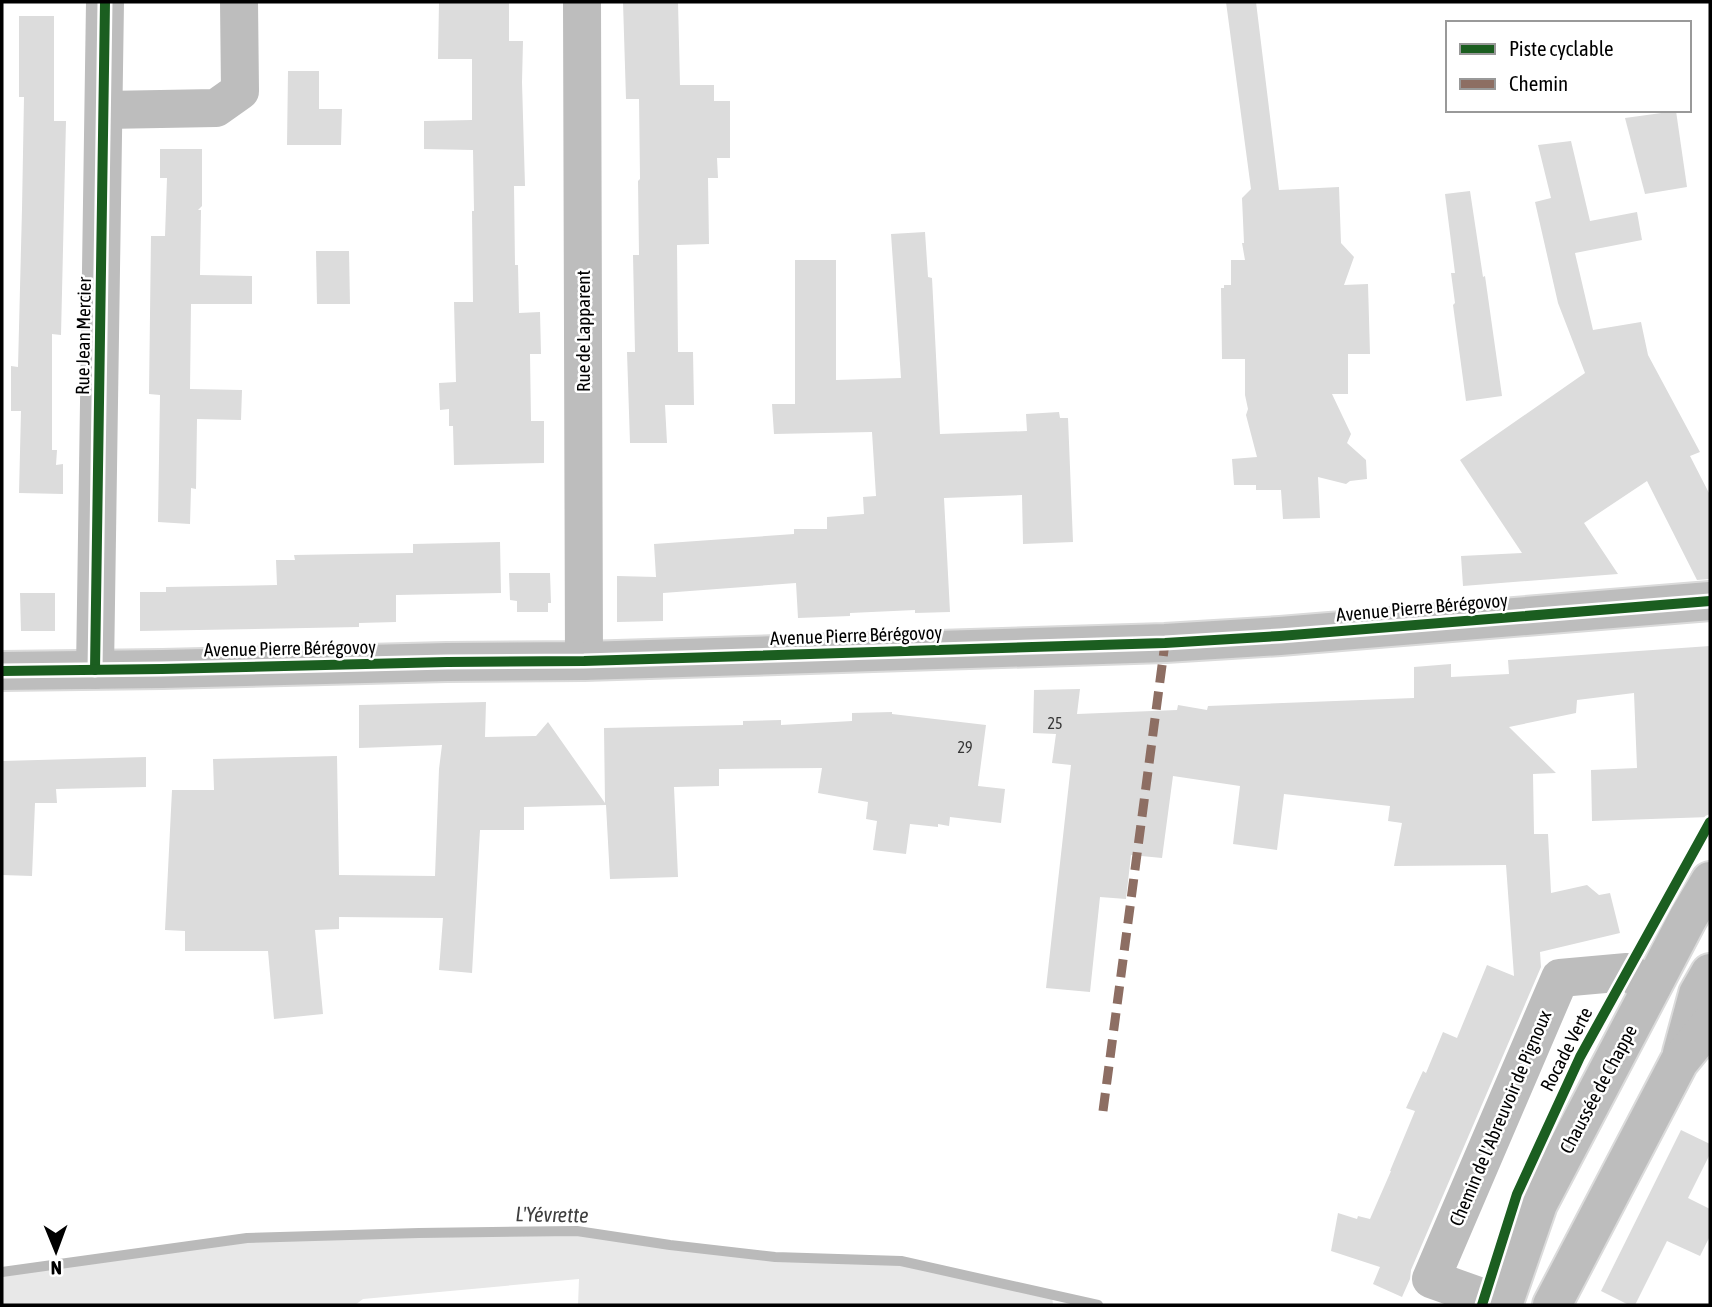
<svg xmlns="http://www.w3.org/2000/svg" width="1712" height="1307" font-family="'Asap Condensed',sans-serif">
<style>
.green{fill:#e8e8e8}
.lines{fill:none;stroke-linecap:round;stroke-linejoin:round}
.stream{stroke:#bababa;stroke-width:10}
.building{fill:#dcdcdc}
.major-casing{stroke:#dbdbdb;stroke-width:42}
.minor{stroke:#bdbdbd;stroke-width:38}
.major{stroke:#bdbdbd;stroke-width:38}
.quiet{stroke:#8d6e63;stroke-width:9;stroke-dasharray:18 9;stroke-linecap:butt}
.cycleway-casing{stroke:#fff;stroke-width:15}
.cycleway{stroke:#1b5e20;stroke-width:10}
.labels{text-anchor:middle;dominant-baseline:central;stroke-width:5;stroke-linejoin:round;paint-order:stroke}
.number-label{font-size:16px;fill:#373737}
.street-label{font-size:19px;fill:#000;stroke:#fff}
.water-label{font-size:21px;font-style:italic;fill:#3e3e3e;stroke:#fff}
</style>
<rect width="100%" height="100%" fill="#fff"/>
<!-- green -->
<polygon class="green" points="577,1231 670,1245 775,1257 901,1261 1052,1294 1053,1305 578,1305 579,1279 363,1299 355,1305 2,1305 2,1272 247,1238 419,1233"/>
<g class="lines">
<!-- stream -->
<polyline class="stream" points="2,1272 247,1238 419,1233 577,1231 670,1245 775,1257 901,1261 1098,1305"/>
</g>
<!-- building -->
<g class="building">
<polygon points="439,2 509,2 509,41 523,41 522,82 525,186 514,186 515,265 518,265 519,313 540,312 541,354 530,354 531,421 544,421 544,463 454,465 453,426 449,426 449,409 440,410 439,383 456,382 454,302 473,302 472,211 474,211 473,150 424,149 424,121 472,120 472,59 438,59"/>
<polygon points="623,2 678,2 680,85 714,85 714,101 730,101 730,158 717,158 718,178 708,178 709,244 677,245 678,352 693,352 694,405 665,405 667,443 630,443 627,352 635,352 633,255 639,255 638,181 640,179 639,99 626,99"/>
<polygon points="1226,2 1256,2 1279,190 1339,187 1341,243 1354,257 1344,285 1368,284 1370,354 1348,354 1348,394 1332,394 1351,434 1347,443 1366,460 1367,479 1350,481 1346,484 1318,477 1320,518 1283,519 1281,490 1256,490 1256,485 1234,485 1232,459 1257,457 1246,415 1248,409 1245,395 1245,359 1222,359 1221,288 1224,288 1224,285 1231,285 1231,260 1245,260 1242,243 1244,243 1242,198 1251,189"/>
<polygon points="19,16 54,16 54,121 66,121 61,335 52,334 52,450 57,450 56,465 63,464 63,494 19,493 21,411 11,411 11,366 18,367 22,209 24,97 19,97"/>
<polygon points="288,71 319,71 319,109 342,109 341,145 287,145"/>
<polygon points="1676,111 1687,187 1645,194 1625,118"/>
<polygon points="1571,141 1590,221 1637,212 1642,240 1575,253 1593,330 1641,322 1648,355 1700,452 1690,456 1710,495 1710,579 1697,580 1647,481 1584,523 1618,574 1463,586 1461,556 1522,553 1460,460 1585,373 1558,303 1535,202 1551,198 1538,145"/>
<polygon points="160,149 202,149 202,206 198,210 201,210 200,275 252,276 252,304 191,304 190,389 242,390 241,420 197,419 196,489 191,488 190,524 158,522 160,395 149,394 151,236 165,236 167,178 160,178"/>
<polygon points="1470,191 1483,277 1485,276 1502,396 1466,401 1453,305 1455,303 1451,273 1455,273 1445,194"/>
<polygon points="925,232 928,277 932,278 940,434 1027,431 1026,414 1059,412 1060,418 1068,418 1073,542 1023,544 1022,495 944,498 950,612 915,613 915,610 850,613 850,616 798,618 796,583 663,593 663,621 617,622 617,576 656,577 654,544 794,534 794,529 827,529 827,517 864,514 863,497 876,496 872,432 774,434 772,404 795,404 795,260 836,260 836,380 901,378 891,234"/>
<polygon points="316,251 349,251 350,304 317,304"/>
<polygon points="500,542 501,593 396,595 396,622 359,623 359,627 140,631 140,592 166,592 166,587 277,585 276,560 295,560 294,555 413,553 413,544"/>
<polygon points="509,573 550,573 551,603 548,603 548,612 517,612 517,601 510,600"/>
<polygon points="20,593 55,593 55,631 21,631"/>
<polygon points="1710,646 1710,817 1592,821 1591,770 1637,768 1634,693 1577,700 1576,713 1509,727 1556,773 1533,774 1534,834 1548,834 1551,893 1587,885 1599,895 1610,893 1620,933 1540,952 1541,967 1411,1270 1410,1279 1402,1297 1373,1284 1380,1267 1331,1251 1338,1213 1357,1219 1358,1216 1370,1219 1391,1171 1390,1171 1415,1111 1406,1108 1423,1071 1426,1073 1443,1032 1457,1038 1487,965 1514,976 1506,865 1394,866 1402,823 1388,821 1390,806 1284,794 1277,850 1233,844 1240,786 1173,776 1162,858 1131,855 1126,899 1100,897 1090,992 1046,988 1071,765 1052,763 1056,734 1033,733 1034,690 1080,689 1077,714 1177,710 1178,705 1207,710 1208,706 1414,698 1414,667 1451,664 1451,677 1509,674 1508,660"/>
<polygon points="486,702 485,737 536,736 548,722 605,803 604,728 743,725 743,721 781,720 781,725 852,721 852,713 892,712 892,714 986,725 978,786 1005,789 1001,823 950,817 949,826 938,824 938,827 910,824 906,854 873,850 877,821 866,819 868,802 818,793 822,768 719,769 719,786 674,787 678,877 610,879 606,805 524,807 524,830 480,830 472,973 439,970 443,918 339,917 339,929 315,930 323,1014 274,1019 268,951 185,951 185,931 165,930 172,790 214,790 213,759 337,756 339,875 435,876 439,769 442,745 359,748 359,705"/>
<polygon points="146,757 146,787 56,789 57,803 35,803 32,876 2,875 2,761"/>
<polygon points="1681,1130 1710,1144 1710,1154 1688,1198 1710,1209 1710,1236 1700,1256 1667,1241 1635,1305 1629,1305 1601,1291"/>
</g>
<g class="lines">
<defs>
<g id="major">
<polyline points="2,671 162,669 447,662 584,661 1165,643 1280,636 1710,601"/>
<polyline points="1682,1053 1698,994 1710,973"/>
<polyline points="1503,1305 1538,1204 1688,918 1710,881"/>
<polyline points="1552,1305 1679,1062 1710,1024"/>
</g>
</defs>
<!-- major casing -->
<use href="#major" class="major-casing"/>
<!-- minor -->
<g class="minor">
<polyline points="582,2 584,661"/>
<polyline points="105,110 216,108 240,91 239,2"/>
<polyline points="95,670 105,2"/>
<polyline points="1499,1305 1484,1298 1431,1279 1560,978 1627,972 1652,986"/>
</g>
<!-- major -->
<use href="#major" class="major"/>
<!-- quiet -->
<polyline class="quiet" points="1103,1111 1165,643"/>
<defs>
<g id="cycleway">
<polyline points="95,670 105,2"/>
<polyline points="2,671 162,669 447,662 584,661 1165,643 1280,636 1710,601"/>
<polyline points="1482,1305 1517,1194 1580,1057 1710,822"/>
</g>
</defs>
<!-- cycleway casing -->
<use href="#cycleway" class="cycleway-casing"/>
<!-- cycleway -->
<use href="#cycleway" class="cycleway"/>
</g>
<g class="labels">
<!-- number labels -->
<g class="number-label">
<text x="1055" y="723">25</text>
<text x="965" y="747">29</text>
</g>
<!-- street labels -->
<g class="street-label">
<text transform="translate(583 331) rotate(-90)">Rue de Lapparent</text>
<text transform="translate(83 336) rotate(-89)">Rue Jean Mercier</text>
<text transform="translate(1422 607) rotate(-5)">Avenue Pierre Bérégovoy</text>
<text transform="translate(856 635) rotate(-2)">Avenue Pierre Bérégovoy</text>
<text transform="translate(290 648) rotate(-1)">Avenue Pierre Bérégovoy</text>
<text transform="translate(1566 1049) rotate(-63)">Rocade Verte</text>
<text transform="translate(1598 1089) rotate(-62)">Chaussée de Chappe</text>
<text transform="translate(1500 1118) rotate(-67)">Chemin de l'Abreuvoir de Pignoux</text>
</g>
<!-- water labels -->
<g class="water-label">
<text transform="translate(552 1214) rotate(1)">L'Yévrette</text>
</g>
</g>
<!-- border -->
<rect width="1712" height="1307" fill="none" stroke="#000000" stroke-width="7"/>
<!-- legend -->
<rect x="1446" y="21" width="245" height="91" fill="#ffffff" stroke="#999999" stroke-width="2"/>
<rect x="1460" y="44" width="35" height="10" fill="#1b5e20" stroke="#999999" stroke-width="2"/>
<text x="1509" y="56" font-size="21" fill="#000000">Piste cyclable</text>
<rect x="1460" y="79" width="35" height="10" fill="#8d6e63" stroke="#999999" stroke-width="2"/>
<text x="1509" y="91" font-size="21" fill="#000000">Chemin</text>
<!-- north arrow -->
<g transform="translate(56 1251) rotate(179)" stroke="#ffffff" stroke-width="5" paint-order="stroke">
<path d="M0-5L12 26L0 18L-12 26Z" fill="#000000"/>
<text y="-10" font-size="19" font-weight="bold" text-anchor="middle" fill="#000000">N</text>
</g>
</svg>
